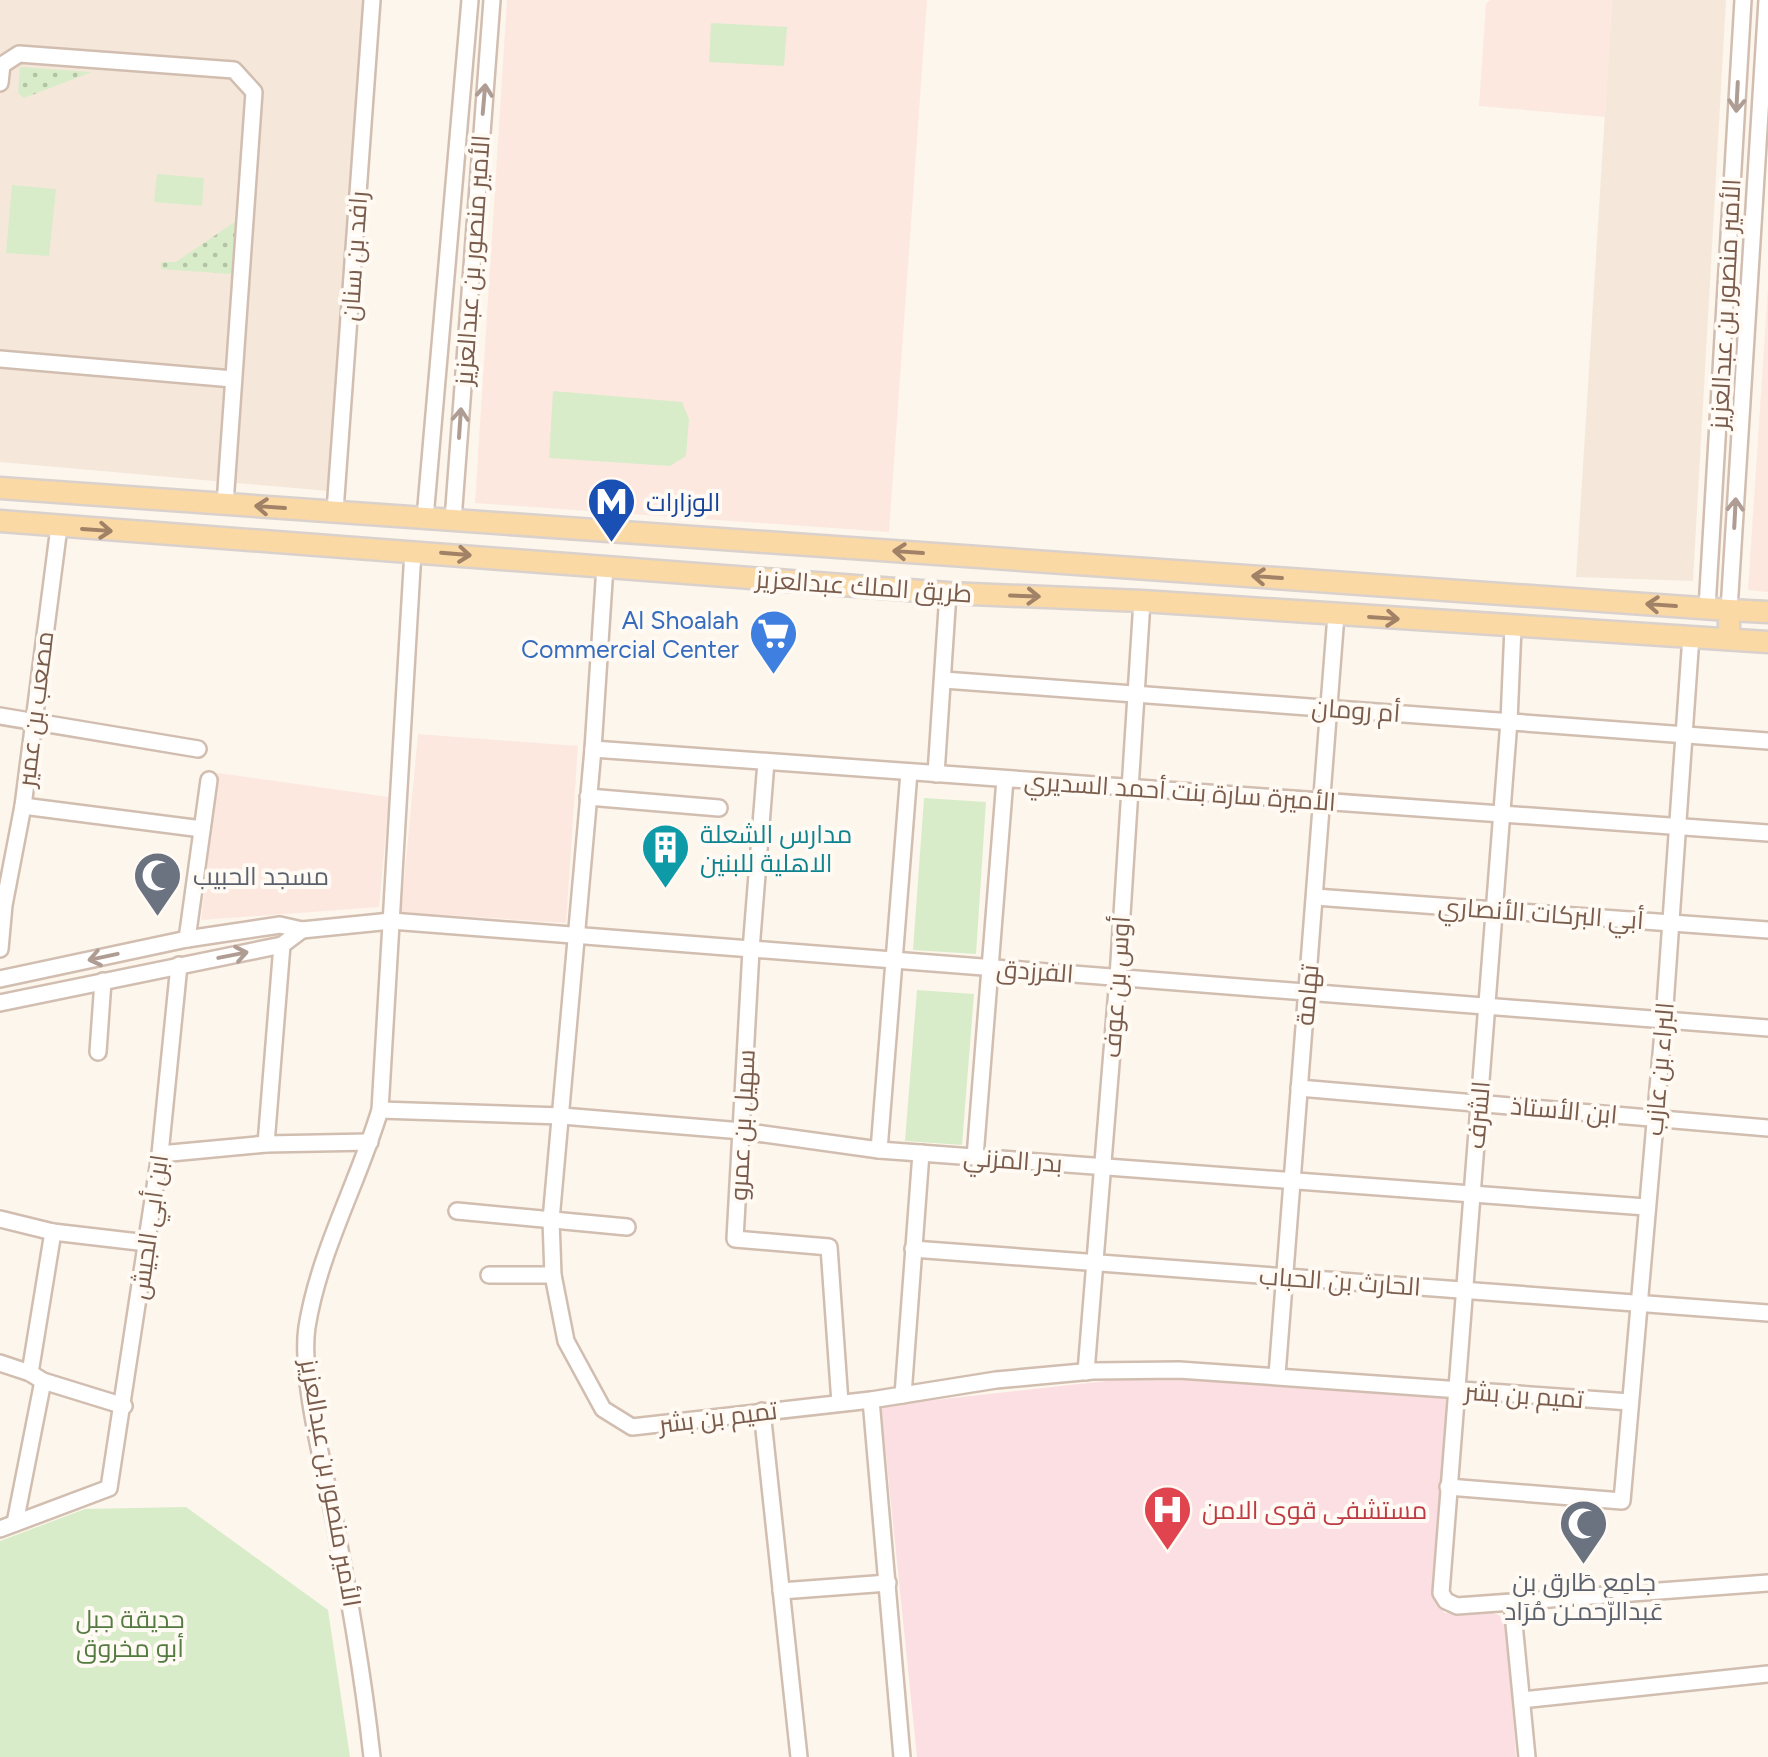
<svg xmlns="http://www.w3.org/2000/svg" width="1768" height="1757" font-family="Figtree,Cairo,sans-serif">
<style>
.residential{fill:#f5e8da}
.commercial{fill:#fde8e0}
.medical{fill:#fbdfe3}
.green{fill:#d8ecc9}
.garden{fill:url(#garden-dots)}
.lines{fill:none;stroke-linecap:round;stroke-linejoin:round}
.minor-casing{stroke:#d1beb0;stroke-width:20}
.major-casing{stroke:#dad1cd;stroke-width:25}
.minor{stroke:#fff;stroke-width:15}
.major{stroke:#fbd9a5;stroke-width:20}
.oneway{stroke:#af9d94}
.oneway2{stroke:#a18267}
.labels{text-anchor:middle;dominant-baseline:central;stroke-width:8;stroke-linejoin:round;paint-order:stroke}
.street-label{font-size:25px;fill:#7a5c4d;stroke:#fffaf3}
.transit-label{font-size:25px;fill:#164399;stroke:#fffaf3;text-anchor:start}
.shop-label{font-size:25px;fill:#366cbe;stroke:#fffaf3;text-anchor:end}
.culture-label{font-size:25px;fill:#0d838f;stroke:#fffaf3;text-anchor:start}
.worship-label{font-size:25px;fill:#5b616d;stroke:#fffaf3;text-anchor:start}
.health-label{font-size:25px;fill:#be3a42;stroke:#fffaf3;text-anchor:start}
.park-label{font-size:25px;fill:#537a41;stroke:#fffaf3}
</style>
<defs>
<pattern id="garden-dots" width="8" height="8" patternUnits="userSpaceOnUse" patternTransform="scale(2.5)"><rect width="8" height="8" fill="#d8ecc9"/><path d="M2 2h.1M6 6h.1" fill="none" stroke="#b4c2a5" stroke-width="1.8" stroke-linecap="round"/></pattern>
</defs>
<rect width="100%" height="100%" fill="#fdf6ec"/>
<!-- residential -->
<g class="residential">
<polygon points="0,0 372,0 328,491 0,462"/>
<polygon points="1612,0 1726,0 1693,581 1576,577"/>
</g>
<!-- commercial -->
<g class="commercial">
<polygon points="507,0 927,0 889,532 475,503"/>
<polygon points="1490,0 1612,0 1605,117 1479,106 1486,4"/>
<polygon points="1768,288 1768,592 1748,590"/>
<polygon points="418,734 578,746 566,923 401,912"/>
<polygon points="218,773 389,797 379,907 201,920"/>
</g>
<!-- medical -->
<polygon class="medical" points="1178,1373 1446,1394 1451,1403 1436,1592 1444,1613 1490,1612 1499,1615 1506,1624 1516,1757 917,1757 881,1406"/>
<!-- green -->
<g class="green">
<polygon points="711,23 787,27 784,66 709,62"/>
<polygon points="157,174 204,178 202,206 154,202"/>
<polygon points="12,185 56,189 49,256 6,253"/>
<polygon points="553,391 682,402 689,419 686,456 670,466 549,458"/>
<polygon points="924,798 986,802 976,954 913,950"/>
<polygon points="917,990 974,994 962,1145 905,1141"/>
<polygon points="186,1507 328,1610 350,1757 0,1757 0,1541 85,1509"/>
</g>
<!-- garden -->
<g class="garden">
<polygon points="20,67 92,72 24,98 18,93"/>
<polygon points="239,219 236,269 230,274 161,269 161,262 176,262"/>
</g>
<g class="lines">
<defs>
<g id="minor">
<polyline points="0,83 2,65 19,54 234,70 254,92 225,504"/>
<polyline points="0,359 233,379"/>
<polyline points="335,511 372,0"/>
<polyline points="425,518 470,0"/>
<polyline points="453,520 492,0"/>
<polyline points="605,566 593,749 551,1220 553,1275 566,1341 603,1409 632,1427 871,1400 996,1380 1093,1371 1179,1370 1630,1402"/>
<polyline points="1707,608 1743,0"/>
<polyline points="1729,610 1767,0"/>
<polyline points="1513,627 1509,721 1441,1593 1446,1601 1457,1606 1768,1583"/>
<polyline points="944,680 1768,741"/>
<polyline points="0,716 198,749"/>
<polyline points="593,749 1768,833"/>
<polyline points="766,762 751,950 735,1239 829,1247 840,1403"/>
<polyline points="936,774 948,593"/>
<polyline points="588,797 719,808"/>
<polyline points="23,806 202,829"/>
<polyline points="1315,897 1768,930"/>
<polyline points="187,939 209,780"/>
<polyline points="0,949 4,905 23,806 59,527"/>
<polyline points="0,979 187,939 280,925 302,930 391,921 1768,1028"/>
<polyline points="0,1003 282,945 302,930"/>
<polyline points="98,1052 103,981"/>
<polyline points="1299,1088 1768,1128"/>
<polyline points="380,1110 562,1116 742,1131 879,1150 1646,1207"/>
<polyline points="266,1144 282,945"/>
<polyline points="879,1150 909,772"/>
<polyline points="160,1154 266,1144 370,1142"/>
<polyline points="975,1157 1005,779"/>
<polyline points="457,1211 627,1227"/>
<polyline points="0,1219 53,1232 147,1243"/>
<polyline points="913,1249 1768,1313"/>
<polyline points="489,1275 553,1275"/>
<polyline points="0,1363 30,1373 43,1381 124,1406"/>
<polyline points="1086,1372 1118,977 1142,601"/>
<polyline points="30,1373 53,1232"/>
<polyline points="1277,1375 1336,615"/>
<polyline points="903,1395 921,1153"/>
<polyline points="871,1400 902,1757"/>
<polyline points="762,1411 799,1757"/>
<polyline points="1448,1487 1622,1501 1664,1020 1691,636"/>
<polyline points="15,1523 43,1381"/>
<polyline points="0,1529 109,1488 160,1154 179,965"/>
<polyline points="781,1591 888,1583"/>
<polyline points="1512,1603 1527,1757"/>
<polyline points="1522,1700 1768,1674"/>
<path d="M372,1757c-9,-84 -24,-166 -40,-249 -10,-48 -32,-135 -25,-181 12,-75 51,-144 73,-217l33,-559"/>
</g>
<g id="major">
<polyline points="0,488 1729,610 1729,639"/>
<polyline points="0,521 948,593 1142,601 1768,642"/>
<polyline points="1729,610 1768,612"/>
</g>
</defs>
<!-- minor casing -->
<use href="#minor" class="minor-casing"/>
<!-- major casing -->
<use href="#major" class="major-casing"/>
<!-- minor -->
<use href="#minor" class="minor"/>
<!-- major -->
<use href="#major" class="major"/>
</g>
<!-- one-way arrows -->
<defs><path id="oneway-shaft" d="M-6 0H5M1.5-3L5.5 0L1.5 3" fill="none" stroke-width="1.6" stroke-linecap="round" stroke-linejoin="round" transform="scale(2.5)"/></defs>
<g class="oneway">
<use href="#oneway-shaft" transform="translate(1737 97) rotate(93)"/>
<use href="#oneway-shaft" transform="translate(484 99) rotate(-85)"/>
<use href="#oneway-shaft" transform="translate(460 423) rotate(-86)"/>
<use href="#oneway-shaft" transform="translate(1735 513) rotate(-87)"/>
<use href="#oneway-shaft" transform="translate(233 955) rotate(-11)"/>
<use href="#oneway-shaft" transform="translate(103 957) rotate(168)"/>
</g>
<g class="oneway2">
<use href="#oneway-shaft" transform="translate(270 507) rotate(-176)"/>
<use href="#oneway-shaft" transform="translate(97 530) rotate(4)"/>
<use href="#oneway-shaft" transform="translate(908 552) rotate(-176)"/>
<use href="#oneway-shaft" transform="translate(456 554) rotate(5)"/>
<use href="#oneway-shaft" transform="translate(1267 577) rotate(-176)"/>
<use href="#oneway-shaft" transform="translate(1025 596) rotate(2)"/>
<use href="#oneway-shaft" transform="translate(1661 605) rotate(-176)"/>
<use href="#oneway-shaft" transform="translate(1384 618) rotate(4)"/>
</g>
<!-- icons -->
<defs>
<symbol id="metro-pin" viewBox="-11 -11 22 30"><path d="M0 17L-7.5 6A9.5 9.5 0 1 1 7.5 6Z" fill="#1a4fb4" stroke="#fffaf3"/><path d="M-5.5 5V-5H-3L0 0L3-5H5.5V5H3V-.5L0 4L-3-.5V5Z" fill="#fff"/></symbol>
<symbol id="supermarket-pin" viewBox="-11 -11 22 30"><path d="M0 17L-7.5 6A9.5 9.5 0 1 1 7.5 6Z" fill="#3f7fe0" stroke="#fffaf3"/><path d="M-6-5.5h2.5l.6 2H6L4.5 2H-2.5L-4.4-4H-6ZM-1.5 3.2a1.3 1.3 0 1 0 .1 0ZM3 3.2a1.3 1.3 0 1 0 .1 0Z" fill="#fff"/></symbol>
<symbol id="building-pin" viewBox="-11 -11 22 30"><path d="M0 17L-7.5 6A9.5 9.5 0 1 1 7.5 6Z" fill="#0f9aa8" stroke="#fffaf3"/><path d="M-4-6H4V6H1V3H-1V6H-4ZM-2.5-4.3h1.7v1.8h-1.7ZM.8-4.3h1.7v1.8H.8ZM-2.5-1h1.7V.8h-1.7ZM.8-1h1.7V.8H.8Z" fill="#fff"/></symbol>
<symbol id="mosque-pin" viewBox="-11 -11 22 30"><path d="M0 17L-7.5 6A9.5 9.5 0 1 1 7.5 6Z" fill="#6b7280" stroke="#fffaf3"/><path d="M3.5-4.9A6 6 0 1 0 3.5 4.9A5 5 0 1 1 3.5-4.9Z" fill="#fff"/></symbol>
<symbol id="hospital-pin" viewBox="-11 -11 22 30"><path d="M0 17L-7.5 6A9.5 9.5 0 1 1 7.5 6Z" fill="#e0444e" stroke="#fffaf3"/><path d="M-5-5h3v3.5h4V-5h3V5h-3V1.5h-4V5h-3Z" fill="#fff"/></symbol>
</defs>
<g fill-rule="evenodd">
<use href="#metro-pin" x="584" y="474" width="55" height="75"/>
<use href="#supermarket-pin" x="746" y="606" width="55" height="75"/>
<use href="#building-pin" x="638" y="820" width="55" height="75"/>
<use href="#mosque-pin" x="130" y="848" width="55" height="75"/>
<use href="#hospital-pin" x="1140" y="1482" width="55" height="75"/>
<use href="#mosque-pin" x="1556" y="1496" width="55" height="75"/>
</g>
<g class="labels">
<!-- street labels -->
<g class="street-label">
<text transform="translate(354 256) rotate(-86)">رافد بن سنان</text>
<text transform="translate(472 260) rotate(-86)">الأمير منصور بن عبدالعزيز</text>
<text transform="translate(1725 304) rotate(-87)">الأمير منصور بن عبدالعزيز</text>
<text transform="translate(864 586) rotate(4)">طريق الملك عبدالعزيز</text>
<text transform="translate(35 709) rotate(-83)">مصعب بن عمير</text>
<text transform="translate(1356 710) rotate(4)">أم رومان</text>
<text transform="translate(1180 791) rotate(4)">الأميرة سارة بنت أحمد السديري</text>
<text transform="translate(1541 913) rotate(4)">أبي البركات الأنصاري</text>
<text transform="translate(1035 971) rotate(4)">الفرزدق</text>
<text transform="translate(1116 987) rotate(-86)">أوس بن عوف</text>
<text transform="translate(1307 995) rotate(-85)">تهامة</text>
<text transform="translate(1659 1069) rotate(-85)">البراء بن عازب</text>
<text transform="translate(1564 1110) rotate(5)">ابن الأستاذ</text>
<text transform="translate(1478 1115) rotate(-85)">الشرف</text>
<text transform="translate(742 1125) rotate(-87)">سهيل بن عمرو</text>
<text transform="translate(1013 1160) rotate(4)">بدر المزني</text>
<text transform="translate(149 1227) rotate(-82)">ابن أبي الجيش</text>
<text transform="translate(1340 1281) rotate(4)">الحارث بن الحباب</text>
<text transform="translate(1524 1395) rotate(4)">تميم بن بشر</text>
<text transform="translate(718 1417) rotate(-7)">تميم بن بشر</text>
<text transform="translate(331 1483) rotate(80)">الأمير منصور بن عبدالعزيز</text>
</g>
<!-- transit labels -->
<g class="transit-label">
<text x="646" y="502">الوزارات</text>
</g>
<!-- shop labels -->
<g class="shop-label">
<text x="739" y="620">Al Shoalah<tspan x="739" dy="29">Commercial Center</tspan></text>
</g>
<!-- culture labels -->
<g class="culture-label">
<text x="700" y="834">مدارس الشعلة<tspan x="700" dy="29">الاهلية للبنين</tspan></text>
</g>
<!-- worship labels -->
<g class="worship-label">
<text x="193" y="876">مسجد الحبيب</text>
<text x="1584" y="1582" text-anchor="middle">جامِع طَارق بن<tspan x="1584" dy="29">عَبدالرّحمـٰن مُرَاد</tspan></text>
</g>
<!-- health labels -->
<g class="health-label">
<text x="1202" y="1510">مستشفى قوى الامن</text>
</g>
<!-- park labels -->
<g class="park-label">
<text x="130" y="1619">حديقة جبل<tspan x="130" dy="29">أبو مخروق</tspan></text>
</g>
</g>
</svg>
